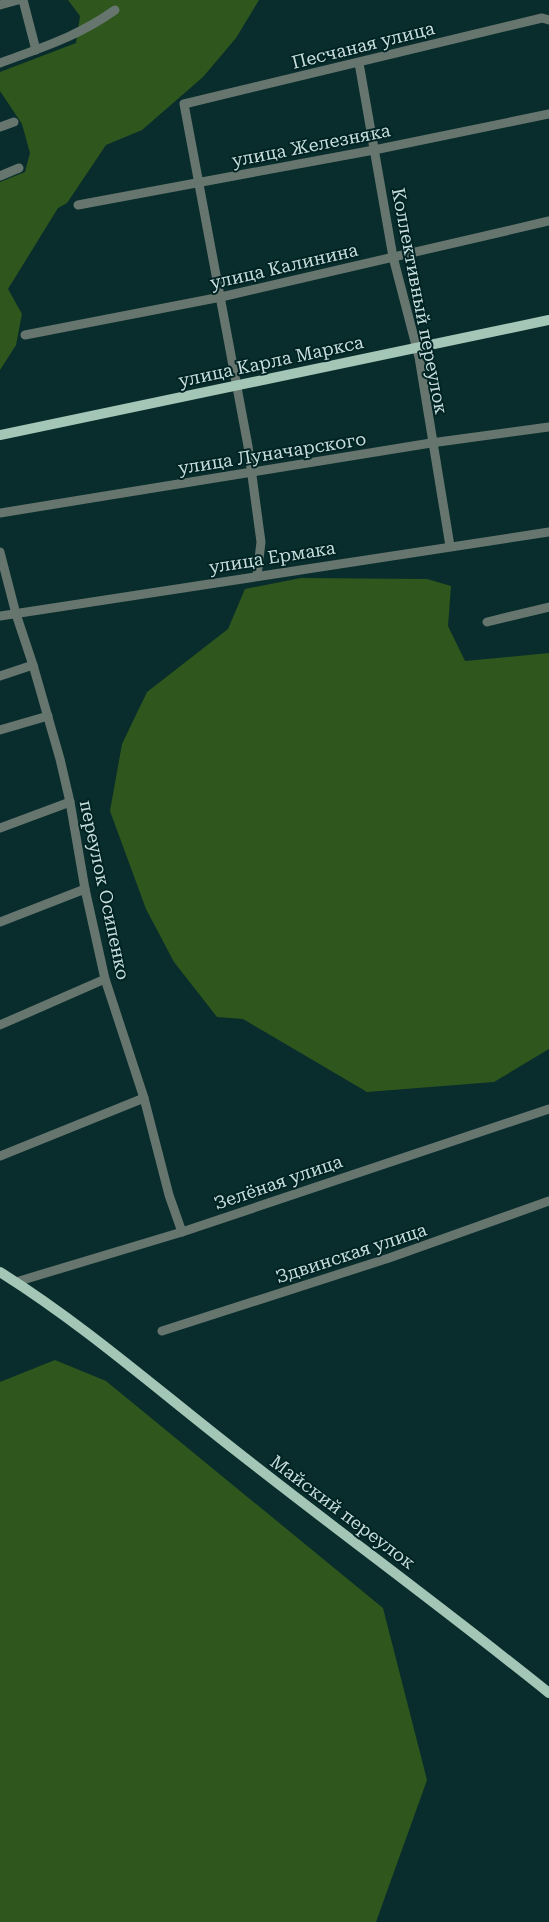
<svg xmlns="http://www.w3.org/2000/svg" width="549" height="1922" font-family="'Roboto Serif',serif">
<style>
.green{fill:#2f561c}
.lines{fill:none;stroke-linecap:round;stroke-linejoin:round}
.minor{stroke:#66766e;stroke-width:9}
.major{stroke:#a4c6b6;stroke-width:10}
.labels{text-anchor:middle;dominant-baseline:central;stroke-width:4;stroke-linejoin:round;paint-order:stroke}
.street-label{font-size:18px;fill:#c6dddc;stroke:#002323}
</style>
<rect width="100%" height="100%" fill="#092d2d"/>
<!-- green -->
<g class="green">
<polygon points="68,0 259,0 236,38 203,77 142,130 106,145 67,203 58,208 8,289 22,314 16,345 0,370 0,182 25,172 30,153 22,124 0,91 0,72 76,43 80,16"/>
<polygon points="301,578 427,579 451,586 448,626 465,661 549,653 549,1049 494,1082 367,1092 243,1019 217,1017 174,962 146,909 110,811 122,744 147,692 228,629 245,589"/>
<polygon points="55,1360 106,1381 383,1608 427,1780 376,1922 0,1922 0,1382"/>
</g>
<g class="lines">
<!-- minor -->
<g class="minor">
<polyline points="23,0 36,50"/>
<polyline points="0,5 18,0"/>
<path d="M0,63c43,-16 77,-26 115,-53"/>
<polyline points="359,63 393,257 419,357 450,546"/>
<polyline points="0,127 14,122"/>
<polyline points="0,176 19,168"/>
<polyline points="78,205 374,150 549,114"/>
<polyline points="25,335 221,297 549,221"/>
<polyline points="0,513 431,443 549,427"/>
<polyline points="0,552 16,614 33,665 60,759 70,802 85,889 105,979 144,1098 169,1195 182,1232"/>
<polyline points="257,576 261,542 248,446 184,104 542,18 549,20"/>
<polyline points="0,616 549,532"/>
<polyline points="487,622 549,607"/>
<polyline points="0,676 33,665"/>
<polyline points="0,730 48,716"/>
<polyline points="0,828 70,802"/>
<polyline points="0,922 85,889"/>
<polyline points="0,1025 105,979"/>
<polyline points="0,1156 144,1098"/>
<polyline points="16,1282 182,1232 549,1109"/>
<polyline points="162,1331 389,1258 549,1201"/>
</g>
<!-- major -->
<g class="major">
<polyline points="0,435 549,320"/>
<path d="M0,1272c83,52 158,118 235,178 104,82 211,160 314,243"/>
</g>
</g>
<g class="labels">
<!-- street labels -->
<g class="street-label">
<text transform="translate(363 45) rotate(-14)">Песчаная улица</text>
<text transform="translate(311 145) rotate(-11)">улица Железняка</text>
<text transform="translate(284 266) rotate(-13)">улица Калинина</text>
<text transform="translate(420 301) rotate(79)">Коллективный переулок</text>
<text transform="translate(271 361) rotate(-12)">улица Карла Маркса</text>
<text transform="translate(272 453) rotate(-9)">улица Луначарского</text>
<text transform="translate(272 557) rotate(-9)">улица Ермака</text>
<text transform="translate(105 890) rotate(78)">переулок Осипенко</text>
<text transform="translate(278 1182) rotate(-19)">Зелёная улица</text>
<text transform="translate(351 1253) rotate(-18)">Здвинская улица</text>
<text transform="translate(343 1512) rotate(37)">Майский переулок</text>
</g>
</g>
</svg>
